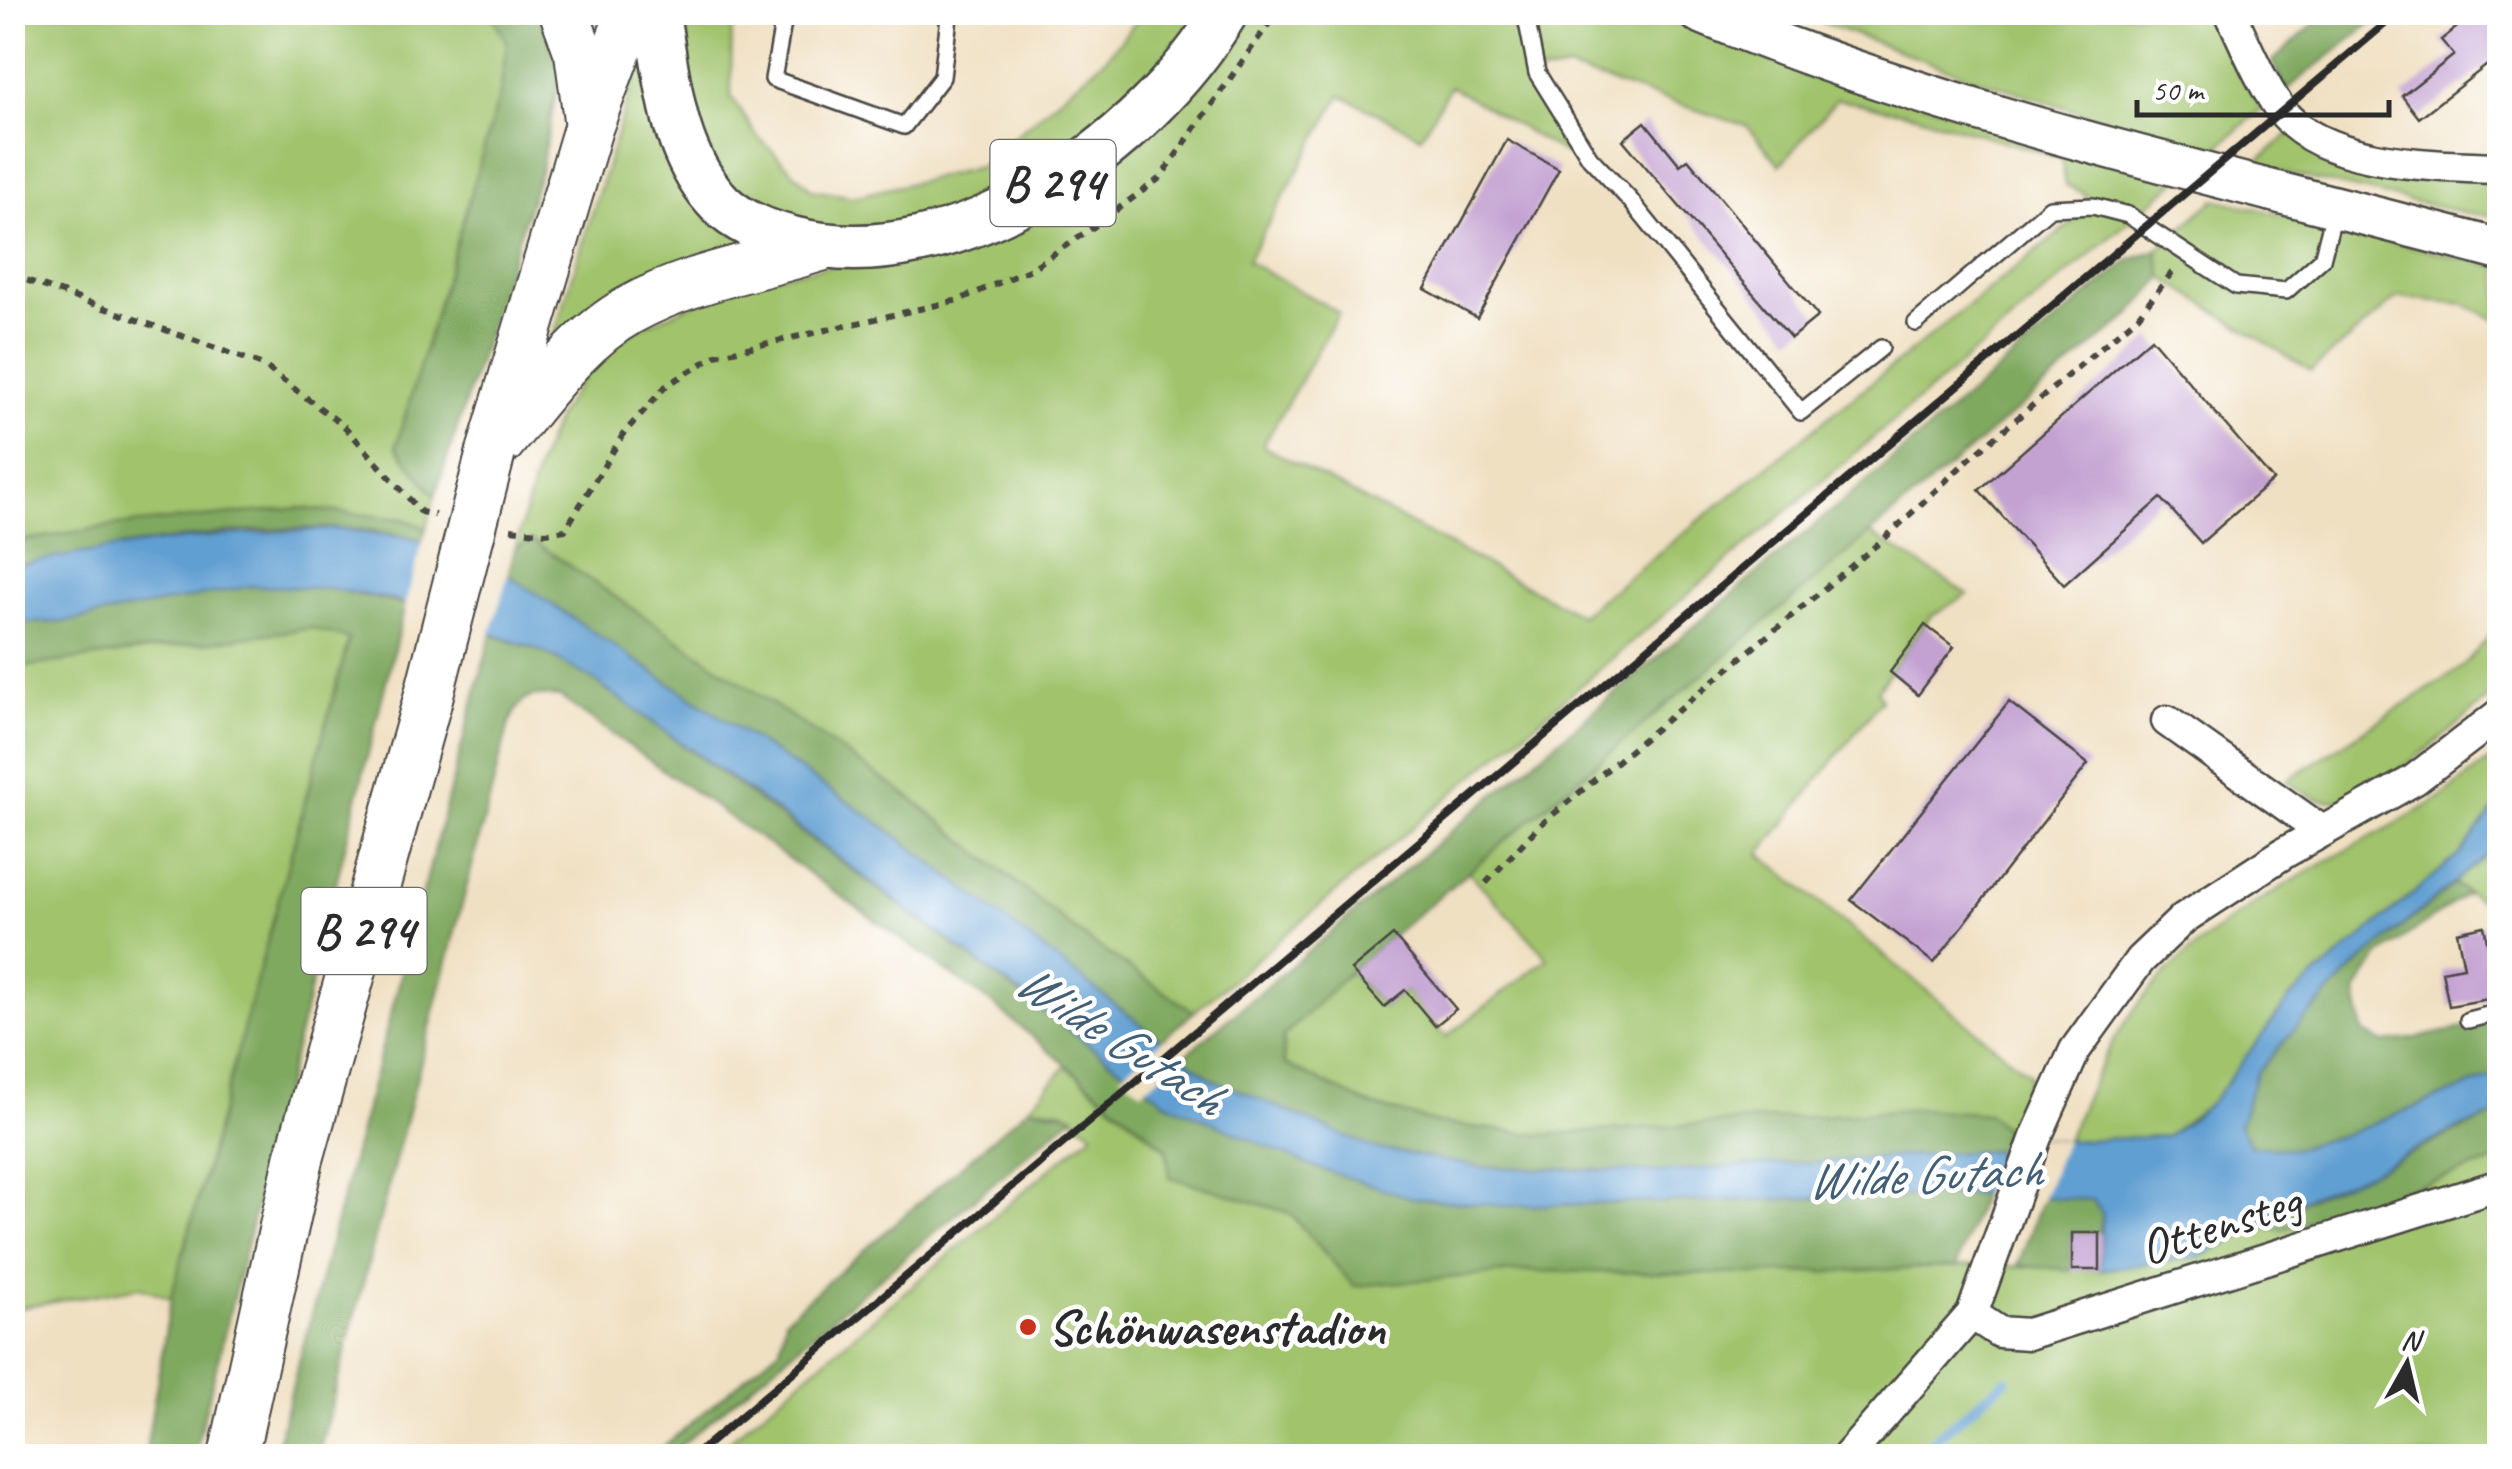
<svg xmlns="http://www.w3.org/2000/svg" width="2512" height="1469" font-family="Caveat,sans-serif">
<style>
.green{fill:#a0c36c;stroke:#66774c;stroke-width:2.5;fill-rule:evenodd}
.forest{fill:#80a960;stroke:#566a46;stroke-width:2.5}
.water{fill:#609fd2;stroke:#46657e;stroke-width:2.5}
.pier{fill:#f0e0c2}
.lines{fill:none;stroke-linecap:round;stroke-linejoin:round}
.stream{stroke:#609fd2;stroke-width:10}
.building{fill:#c3a1d1}
.service-casing{stroke:#494642;stroke-width:20}
.minor-casing{stroke:#494642;stroke-width:35}
.secondary-casing{stroke:#494642;stroke-width:45}
.primary-casing{stroke:#494642;stroke-width:50}
.trunk-casing{stroke:#494642;stroke-width:52}
.path{stroke:#494642;stroke-width:6;stroke-dasharray:8 8;stroke-linecap:butt}
.service{stroke:#fff;stroke-width:15}
.minor{stroke:#fff;stroke-width:30}
.secondary{stroke:#fff;stroke-width:40}
.primary{stroke:#fff;stroke-width:45}
.trunk{stroke:#fff;stroke-width:48}
.rail{stroke:#2b2b2b;stroke-width:8}
.trunk-bridge-casing{stroke:#494642;stroke-width:52;stroke-linecap:butt}
.trunk-bridge{stroke:#fff;stroke-width:48}
.poi-dot{fill:#c8321e;stroke:#fff;stroke-width:4}
.labels{text-anchor:middle;dominant-baseline:central;stroke-width:9;stroke-linejoin:round;paint-order:stroke}
.shield{fill:#fff;stroke:#6b6b6b;stroke-width:2.5}
.shield-label{font-size:48px;font-weight:bold;fill:#2b2b2b}
.street-label{font-size:50px;fill:#2b2b2b;stroke:#fff}
.poi-label{font-size:50px;font-weight:bold;fill:#2b2b2b;stroke:#fff;text-anchor:start}
.water-label{font-size:52px;font-style:italic;fill:#435f76;stroke:#fff}
</style>
<rect width="100%" height="100%" fill="#fff"/>
<filter id="ink" filterUnits="userSpaceOnUse"><feTurbulence type="fractalNoise" baseFrequency=".01" numOctaves="2"/><feDisplacementMap in="SourceGraphic" scale="20" xChannelSelector="R" yChannelSelector="G"/><feConvolveMatrix kernelMatrix="1 2 1 2 8 2 1 2 1" color-interpolation-filters="sRGB"/></filter>
<filter id="wash" filterUnits="userSpaceOnUse"><feTurbulence type="fractalNoise" baseFrequency=".0048" numOctaves="4" result="noise"/><feDisplacementMap in="SourceGraphic" scale="40" xChannelSelector="R" yChannelSelector="G"/><feGaussianBlur stdDeviation="2.25" result="paint"/><feColorMatrix in="noise" values="0 0 0 0 0 0 0 0 0 0 0 0 0 0 0 0 0 1.4 0 .05"/><feComposite in="paint" operator="in"/></filter>
<g filter="url(#wash)">
<rect width="100%" height="100%" fill="#f0e0c2"/>
<!-- green -->
<g class="green">
<polygon points="13,13 491,13 507,43 500,94 396,447 435,496 426,528 404,519 119,525 13,542"/>
<polygon points="687,13 732,13 731,96 756,135 812,190 853,197 979,167 1105,59 1143,13 1207,13 1170,67 1030,182 935,223 820,235 732,199 686,103"/>
<path d="M1249,13h406l79,32 443,136 -983,831 -110,-75 -172,-138 -380,-258 -17,8 23,-84 19,-48 31,-48 29,-31 130,-58 215,-36 269,-205zM1568,69l179,57 33,39 57,-66 78,16 146,43 5,27 16,7 11,14 -512,409 -318,-169 76,-133 -92,-52 94,-166 80,41 29,-50 127,75 -39,-58v-29z"/>
<polygon points="1797,13 2215,13 2264,107 2209,155 1948,69"/>
<polygon points="638,66 651,68 755,239 547,358"/>
<polygon points="2289,134 2390,172 2499,182 2499,216 2465,213 2252,166"/>
<polygon points="2215,199 2499,267 2499,321 2464,304 2398,297 2311,371 2163,278 2157,250"/>
<polygon points="1870,533 1968,594 1931,616 1877,690 1881,700 1760,854 2030,1075 2009,1133 1989,1114 1539,1135 1438,1123 1370,1105 1284,1064 1283,1037 1349,972 1384,1007 1405,990 1446,1037 1548,958 1468,871"/>
<path d="M2499,626v63c-33,29 -132,120 -178,111 -11,-2 -25,-13 -35,-19l175,-113z"/>
<polygon points="311,628 349,638 171,1298 140,1287 13,1309 13,668"/>
<path d="M2499,753v50l-38,50 -171,145 -79,105 -45,33 -100,5c22,-48 42,-100 76,-141 76,-91 190,-138 290,-197 23,-15 45,-34 67,-50z"/>
<polygon points="2499,838 2499,913 2454,884"/>
<polygon points="1066,1066 1166,1149 1171,1177 1289,1213 1354,1286 1526,1271 1754,1274 1988,1265 2100,1270 2203,1256 2261,1226 2281,1230 2499,1160 2499,1456 711,1456 1093,1133 1063,1110 1029,1107"/>
</g>
<!-- forest -->
<g class="forest">
<polygon points="2327,12 2384,13 2286,90 2273,61"/>
<polygon points="491,13 553,13 560,72 541,168 435,496 396,447 500,94 507,43"/>
<polygon points="2157,250 2163,278 2130,315 1349,972 1283,1037 1284,1064 1370,1105 1438,1123 1540,1135 1922,1109 1989,1114 2009,1133 2002,1150 1655,1172 1480,1167 1373,1148 1212,1079 1183,1057 2128,261"/>
<path d="M300,508l104,11 22,9 -4,14c-96,-35 -307,4 -409,24v-24l106,-17z"/>
<polygon points="532,540 912,799 1084,937 1194,1012 1160,1041 882,825 508,575 515,549"/>
<polygon points="251,586 327,588 405,605 194,1456 145,1456 171,1298 349,639 311,628 13,668 13,623 64,622"/>
<path d="M491,635l53,17 48,26 574,424 246,96 92,8 478,-12 -26,73 -202,7 -228,-3 -172,15 -64,-73 -120,-36 -4,-29 -177,-147 -429,-304c-30,-4 -39,-2 -51,27l-191,732h-44z"/>
<polygon points="2454,884 2467,893 2378,957 2356,992 2363,1032 2384,1043 2401,1041 2499,1021 2499,1074 2347,1134 2295,1149 2251,1146 2239,1126 2256,1074 2292,1032 2357,965"/>
<polygon points="1029,1107 1074,1115 668,1456 652,1456 780,1348 785,1319"/>
<path d="M2499,1114v46l-218,70 -20,-4c33,-23 67,-35 104,-51 46,-20 87,-44 134,-61z"/>
<polygon points="2043,1197 2093,1200 2102,1214 2100,1233 2072,1234 2072,1270 2018,1265"/>
</g>
<!-- water -->
<path class="water" d="M338,529l72,9 98,37 374,250 330,254 161,69 107,19 175,5 346,-22 35,-13 30,4 100,-5 28,-19 17,-14 79,-105 171,-145 38,-50v35l-14,18 -128,109 -65,67 -36,42 -17,52 12,20 44,3 52,-15 152,-60v40l-45,16 -87,44 -65,26 -99,56 -103,14 2,-56 -9,-14 -111,-6 -478,12 -92,-8 -101,-32 -145,-64 -406,-303 -168,-120 -48,-27 -150,-52 -67,-12 -76,-2 -187,36 -51,1v-57c107,-22 215,-34 325,-37z"/>
<!-- pier -->
<g class="pier">
<polygon points="424,538 509,571 489,640 404,609"/>
<polygon points="1164,1038 1187,1054 1142,1091 1121,1075"/>
<polygon points="2026,1136 2065,1141 2041,1202 1980,1199 2004,1144"/>
</g>
<g class="lines">
<!-- stream -->
<polyline class="stream" points="1914,1456 2006,1380"/>
</g>
<g id="blocks">
<!-- building -->
<g class="building">
<polygon points="2476,12 2500,12 2500,55 2419,118 2402,96 2454,55 2441,40"/>
<polygon points="1645,122 1680,165 1688,159 1818,316 1791,338 1623,140"/>
<polygon points="1507,140 1559,169 1477,318 1425,289"/>
<polygon points="2151,338 2273,480 2201,543 2161,498 2064,585 1979,490"/>
<polygon points="1925,625 1954,647 1918,695 1890,672"/>
<polygon points="2009,702 2088,764 1934,963 1851,900"/>
<polygon points="2484,926 2488,946 2500,944 2500,997 2449,1006 2442,971 2464,967 2457,932"/>
<polygon points="1393,935 1456,1009 1435,1026 1405,990 1384,1007 1351,970"/>
<rect x="2072" y="1233" width="28" height="37"/>
</g>
</g>
</g>
<g filter="url(#ink)">
<use href="#blocks" fill-opacity="0" stroke="#494642" stroke-width="2.5"/>
<g class="lines">
<defs>
<g id="service">
<polyline points="785,12 773,79 904,126 942,77 949,17 945,12"/>
<polyline points="1525,12 1537,73 1590,158 1630,200 1801,412 1881,348"/>
<polyline points="1916,323 2050,208 2093,206 2128,215 2236,286 2286,291 2322,259 2335,209"/>
<polyline points="2468,1020 2500,1012"/>
</g>
<g id="minor">
<path d="M2230,12c15,32 30,68 50,97 40,57 157,57 220,59"/>
<polyline points="2167,721 2322,831"/>
<polyline points="1972,1314 1999,1332 2028,1334 2500,1185"/>
<polyline points="1848,1456 1972,1314 2036,1137 2075,1050 2140,960 2184,918 2284,853 2414,780 2500,714"/>
</g>
<path id="secondary" d="M1699,12c257,107 533,166 801,238"/>
<path id="primary" d="M656,12c12,65 14,134 59,186 19,23 51,35 79,42 161,41 352,-95 431,-228"/>
<g id="trunk">
<polyline points="564,12 579,53 588,119"/>
<path d="M500,442c38,-45 77,-103 130,-132 59,-33 126,-43 190,-63"/>
<polyline points="491,452 588,128 631,12"/>
<polyline points="233,1456 299,1159 427,702"/>
</g>
</defs>
<!-- service casing -->
<use href="#service" class="service-casing"/>
<!-- minor casing -->
<use href="#minor" class="minor-casing"/>
<!-- secondary casing -->
<use href="#secondary" class="secondary-casing"/>
<!-- primary casing -->
<use href="#primary" class="primary-casing"/>
<!-- trunk casing -->
<use href="#trunk" class="trunk-casing"/>
<!-- path -->
<g class="path">
<polyline points="12,275 263,365 345,427 421,512 435,515"/>
<polyline points="511,529 546,533 565,530 624,433 666,386 716,355 959,300 1031,269 1092,228 1160,178 1277,12"/>
<polyline points="1486,883 1538,827 1885,538 1968,460 2138,316 2174,270"/>
</g>
<!-- service -->
<use href="#service" class="service"/>
<!-- minor -->
<use href="#minor" class="minor"/>
<!-- secondary -->
<use href="#secondary" class="secondary"/>
<!-- primary -->
<use href="#primary" class="primary"/>
<!-- trunk -->
<use href="#trunk" class="trunk"/>
<!-- rail -->
<polyline class="rail" points="694,1456 2399,12"/>
<defs>
<polyline id="trunk-bridge" points="427,702 491,452"/>
</defs>
<!-- trunk-bridge casing -->
<use href="#trunk-bridge" class="trunk-bridge-casing"/>
<!-- trunk-bridge -->
<use href="#trunk-bridge" class="trunk-bridge"/>
</g>
</g>
<!-- markers -->
<circle class="poi-dot" cx="1028" cy="1327" r="10"/>
<g class="labels">
<!-- shield labels -->
<g class="shield">
<rect x="990.5" y="140" width="125" height="86" rx="8"/>
<rect x="301.5" y="888" width="125" height="86" rx="8"/>
</g>
<g class="shield-label">
<text x="1053" y="183">B 294</text>
<text x="364" y="931">B 294</text>
</g>
<!-- street labels -->
<g class="street-label">
<text transform="translate(2220 1224) rotate(-18)">Ottensteg</text>
</g>
<!-- poi labels -->
<g class="poi-label">
<text x="1048" y="1327">Schönwasenstadion</text>
</g>
<!-- water labels -->
<g class="water-label">
<text transform="translate(1120 1039) rotate(33)">Wilde Gutach</text>
<text transform="translate(1924 1175) rotate(-3)">Wilde Gutach</text>
</g>
</g>
<!-- margin -->
<rect width="2512" height="1469" fill="none" stroke="#fff" stroke-width="50"/>
<!-- north arrow -->
<g transform="translate(2407 1364) rotate(8)" stroke="#ffffff" stroke-width="8" paint-order="stroke">
<path d="M0-8L18 38L0 25L-18 38Z" fill="#2b2b2b"/>
<text y="-15" font-size="28" font-weight="bold" text-anchor="middle" fill="#2b2b2b">N</text>
</g>
<!-- scale -->
<path d="M2137 100v15h252v-15" fill="none" stroke="#2b2b2b" stroke-width="5"/>
<text x="2152" y="100" font-size="30" fill="#2b2b2b" stroke="#ffffff" stroke-width="8" paint-order="stroke">50 m</text>
</svg>
